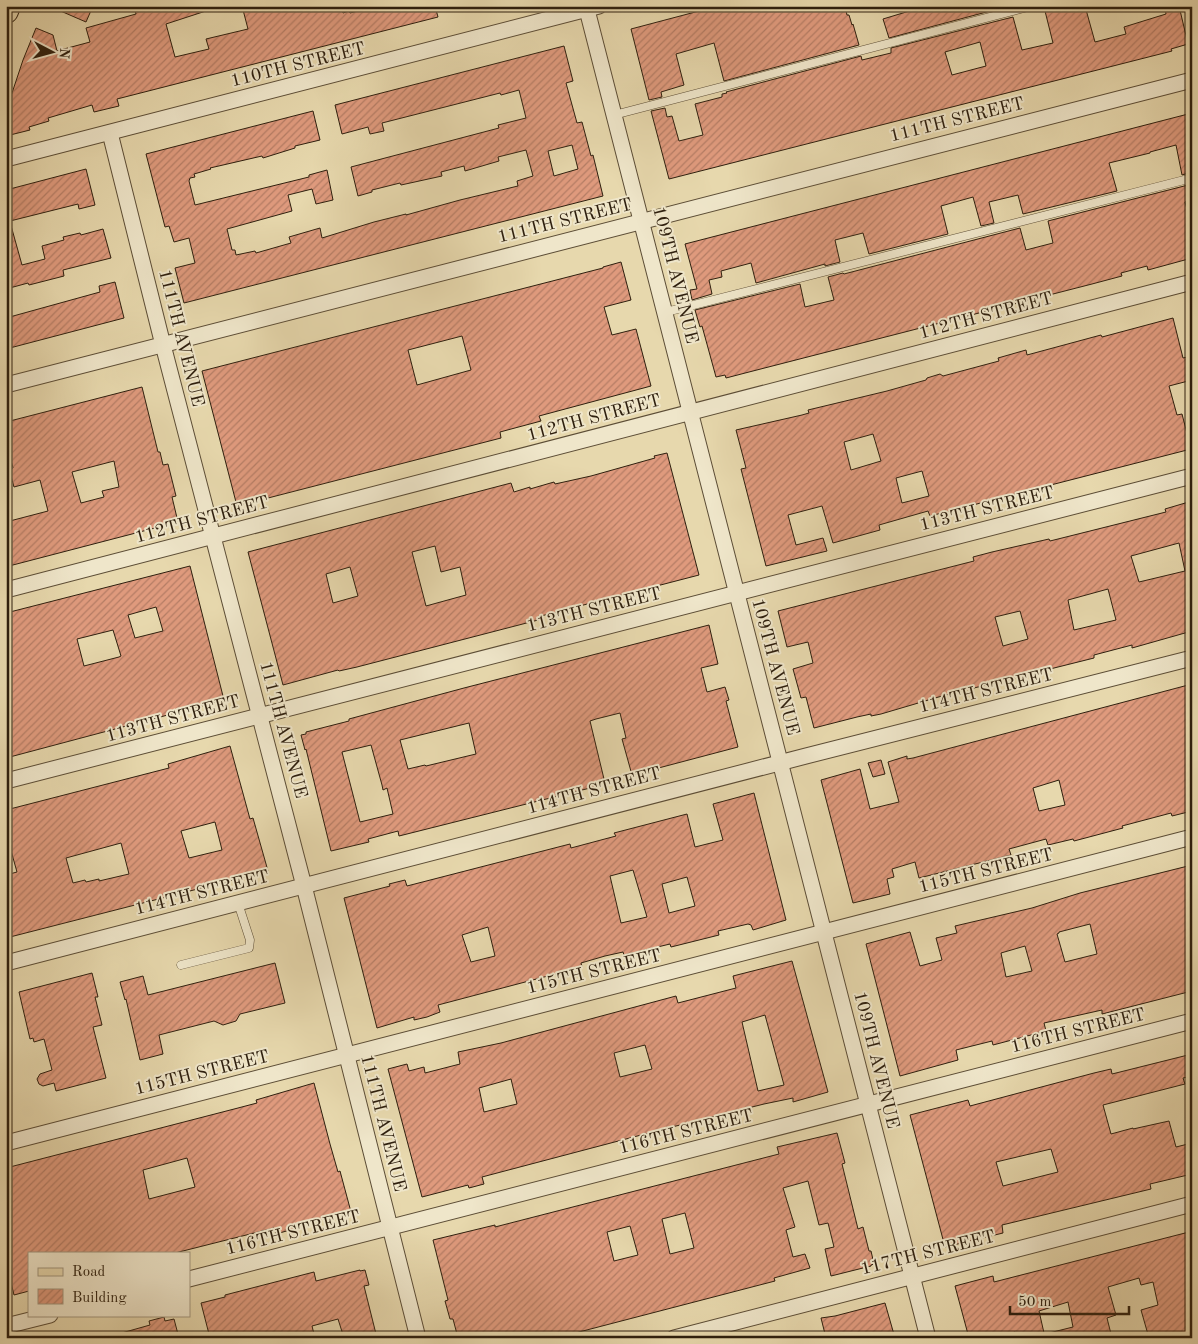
<svg xmlns="http://www.w3.org/2000/svg" width="1198" height="1344" font-family="'Old Standard TT',serif">
<style>
.building{fill:url(#building-hatch);stroke:#2e1f0e;fill-rule:evenodd}
.lines{fill:none;stroke-linecap:round;stroke-linejoin:round}
.service-casing{stroke:#5c4d36;stroke-width:9}
.minor-casing{stroke:#5c4d36;stroke-width:17}
.primary-casing{stroke:#2e1f0e;stroke-width:26}
.service{stroke:#efe6ca;stroke-width:8}
.minor{stroke:#efe6ca;stroke-width:15}
.primary{stroke:#e7d8ad;stroke-width:24}
.labels{text-anchor:middle;dominant-baseline:central;stroke-width:4;stroke-linejoin:round;paint-order:stroke}
.street-label{font-size:18px;fill:#2e1f0e;stroke:#efe6ca}
</style>
<defs>
<pattern id="building-hatch" width="6" height="6" patternUnits="userSpaceOnUse" patternTransform="scale(1.25)"><rect width="6" height="6" fill="#df9a7d"/><path d="M-1 1l2-2M0 6l6-6M5 7l2-2" fill="none" stroke="#b57d65"/></pattern>
</defs>
<rect width="100%" height="100%" fill="#e7d8ad"/>
<filter id="stains"><feTurbulence type="fractalNoise" baseFrequency=".004" numOctaves="4"/><feColorMatrix values="0 0 0 0 .2 0 0 0 0 .09 0 0 0 0 .02 0 0 0 .5 -.17"/></filter>
<radialGradient id="worn" r=".72"><stop offset=".6" stop-color="#630" stop-opacity="0"/><stop offset="1" stop-color="#630" stop-opacity=".3"/></radialGradient>
<!-- building -->
<g class="building">
<polygon points="49,6 93,6 86,22"/>
<polygon points="134,6 211,6 212,9 166,24 175,57 209,49 206,39 248,29 242,6 342,6 343,13 349,11 350,13 377,6 435,6 438,17 117,99 119,106 94,112 92,105 48,118 49,121 29,127 30,130 6,136 6,111 23,60 36,28 53,35 57,51 64,49 90,42 86,28 136,14"/>
<polygon points="718,6 845,6 847,15 849,15 852,25 853,24 859,45 724,81 714,43 676,54 684,85 661,92 662,97 649,100 631,29"/>
<polygon points="926,6 1009,6 889,38 883,19"/>
<path d="M1062,6h23l10,36 31,-8 -2,-7 42,-13 -1,-6 14,-2 9,38 -17,5 1,2 -503,128 -18,-68 14,-3 2,9 5,-1 7,25 24,-6 -8,-31 27,-7v-3l5,-1 -1,-1 135,-36 1,4 29,-7v-5l122,-31 9,33 31,-7 -8,-32zM980,42l6,24 -34,9 -7,-23z"/>
<path d="M564,46l9,35 -7,2 11,40 5,-1 9,34 2,-1 10,41 -419,107 -9,-35 20,-5 -6,-25 -15,4 -5,-16 -4,1 -19,-73 167,-43 7,29 -25,6v2l-32,10 -1,-2 -52,12 1,1 -17,5 1,3 -5,1 -1,3 6,24 114,-28v-2l18,-5 6,30 -17,4 -4,-15 -24,6 4,16 -65,18 5,21h3l1,5 19,-4 1,2 35,-10 -2,-6 31,-9 2,10 52,-16 32,-8v1l54,-15 58,-14 -1,-5 16,-5 -7,-26 -28,7 1,4 -34,10 -1,-5 -23,6 1,4 -41,9 -1,-2 -28,7v2l-14,4 -7,-29 148,-39 -1,-3 28,-7 -7,-28 -18,5 -1,-2 -118,30 2,8 -14,3 -2,-7 -26,7 -7,-29zM572,145l6,24 -24,7 -6,-25z"/>
<polygon points="1192,113 1192,172 1182,175 1176,145 1150,152 1150,153 1109,163 1117,191 1023,214 1018,195 989,202 994,223 981,226 973,197 941,206 948,234 869,254 863,233 835,240 840,262 825,266 825,264 756,283 751,263 721,271 722,277 709,280 712,294 692,300 690,290 697,289 685,244"/>
<polygon points="86,169 95,205 79,209 78,204 6,222 6,190"/>
<polygon points="1192,184 1192,200 1185,202 1192,229 1192,258 1148,270 1147,266 1121,273 1122,276 1092,284 749,372 726,378 725,375 716,377 702,326 700,327 695,310 800,284 805,307 834,300 828,277 843,273 844,274 1020,228 1026,250 1053,243 1048,221"/>
<polygon points="6,222 10,222 22,265 45,259 42,246 64,240 63,237 80,233 81,235 103,229 111,258 63,270 64,276 29,285 28,283 6,289"/>
<path d="M621,262l10,38 -27,7 8,28 24,-6 15,57 -112,30 2,5 -41,11 1,6 -264,68 -35,-135 401,-103v-1zM462,336l9,34 -54,15 -9,-35z"/>
<polygon points="115,282 124,318 6,349 6,318 100,292 99,286"/>
<path d="M1173,318l10,40 9,-2v24l-23,6 8,29 5,-1 9,35 -261,67 -2,-5 -49,14 1,5 -47,13 -11,-37 -34,9 8,30 27,-7 4,13 -61,15 -25,-97 5,-1 -10,-38 66,-15 7,-2 -1,-3 79,-19 39,-11 1,-2 13,-4 3,2 56,-15 -1,-3 28,-8 1,5 74,-20 1,2zM873,434l8,27 -30,9 -7,-28zM922,471l7,25 -27,7 -6,-25z"/>
<path d="M142,387l16,65h2l3,13 5,-1 8,32 -4,1 6,25 -169,44 -3,-12v-32l42,-11 -8,-31 -26,7 -5,-18 4,-1 -7,-26v-20zM114,461l5,26 -17,4 2,6 -23,6 -9,-31z"/>
<path d="M667,453l32,122 -158,41 1,3 -185,48 -18,4 -1,-1 -55,15 -35,-133 263,-69 3,9 16,-5v2l24,-7 1,2 36,-8 64,-18 -1,-2zM435,546l6,26 19,-5 6,28 -40,11 -14,-54zM350,567l8,29 -25,7 -7,-29z"/>
<path d="M1192,501v130l-60,17v-3l-38,10v3l-152,38 -61,18 -10,2v-2l-14,3 -43,11 -8,-31 -5,1 -8,-29 20,-6 -5,-21 -21,5 -9,-36 196,-50 -1,-4 19,-5 57,-13 1,2 116,-29 -1,-3zM1179,543l6,28 -46,11 -8,-26zM1108,589l8,31 -42,10 -6,-30zM1020,611l8,28 -25,7 -8,-29z"/>
<path d="M190,566l34,134 -218,58v-145zM156,607l7,24 -28,7 -7,-23zM113,630l8,26 -2,1 -35,9 -7,-27z"/>
<path d="M709,625l9,39 -17,4 6,24 18,-5 4,13 -3,1 12,46 -106,28 -10,-36 4,-1 -6,-25 -24,6 -6,2 14,58 -3,1 1,5 -203,51 -1,-5 -30,8 1,3 -38,9 -25,-102 -1,1 -4,-15 5,-1v-2l43,-11v-2l115,-31zM469,723l7,31 -50,12 -1,-1 -17,4 -8,-29zM371,745l11,40 1,5 4,-2 6,26 -33,8 -18,-70z"/>
<path d="M1192,684v127l-20,5 -1,-3 -49,13 1,2 -49,13 -1,-2 -25,6 -2,-6 -37,10 2,6 -92,23 -4,-16 -23,7 2,8 -7,2 3,15 -37,9 -32,-123 39,-11 10,40 29,-7 -11,-40 19,-6v3l6,-1zM1059,780l6,25 -26,6 -6,-23z"/>
<path d="M230,746l20,73 3,-1 15,53 -262,67v-63l11,-3 -11,-39v-23l163,-42 -1,-4zM215,822l7,28 -33,8 -8,-27zM121,843l8,31 -30,7v-2l-13,3 -1,-2 -12,3 -7,-25z"/>
<polygon points="881,760 885,774 873,777 868,763"/>
<path d="M754,793l32,127 -33,10 -2,-5 -3,-1 -30,7 1,4 -48,12 -1,-3 -46,11 -1,-3 -18,4 -24,7 1,4 -144,38 2,7 -13,5 -13,3v-3l-37,11 -33,-130 46,-12 -1,-2 16,-4 2,6 163,-42 1,4 45,-12 -2,-3 73,-19 8,33 28,-7 -10,-36zM633,870l14,47 -26,6 -11,-47zM687,877l8,29 -26,7 -7,-29zM488,927l7,29 -24,6 -9,-27z"/>
<path d="M1188,866l4,15v22l-4,1 4,14v73l-90,23v-4l-58,13 2,8 -53,14 -1,-4 -36,9 2,10 -58,16 -34,-132 44,-12 10,34 22,-6 -6,-22 21,-5 -2,-7 77,-18 48,-15zM1090,924l7,30 -32,8 -8,-28 2,-1v-1zM1025,946l7,25 -26,6 -5,-24z"/>
<path d="M792,961l36,131 -35,10v-4l-29,6 -104,26 -178,47 2,7 -15,4 -1,-3 -46,12 -34,-128 19,-5 2,7 15,-4 1,6 35,-9 -2,-12 43,-9 175,-47 2,7 58,-15 -3,-12zM765,1015l19,70 -26,6 -16,-69zM645,1045l7,24 -32,8 -6,-24zM511,1079l6,25 -33,8 -5,-24z"/>
<polygon points="275,963 285,1003 240,1014 236,1021 223,1025 214,1021 159,1035 163,1054 140,1060 126,999 125,1000 120,982 143,976 148,995"/>
<polygon points="92,973 98,997 95,997 102,1025 93,1027 106,1078 56,1091 54,1083 43,1086 39,1084 37,1079 40,1074 52,1070 44,1039 34,1042 33,1038 30,1039 19,992"/>
<path d="M1192,1054v22l-9,2 2,6 -82,21 8,29 22,-6v1l36,-8 7,26 16,-4v31l-42,10 1,5 -149,36 1,8 -58,14 -35,-132 58,-15 2,6 124,-33 17,-4 1,5zM1051,1149l7,23 -55,14 -7,-24z"/>
<path d="M314,1083l16,61 8,28 2,-1 11,41 -54,14v2l-21,6 -2,-6 -99,25h-146v38l-15,4 -8,-33v-94l232,-60 19,-5 -1,-3zM187,1158l8,29 -46,12 -6,-29z"/>
<path d="M837,1133l8,30 -3,1 16,65 5,-2 6,24h2l3,13 -3,1v1l-40,10 -6,-27 9,-2 -6,-24 -9,2 -11,-44 -25,7 12,39 -9,3 7,27 12,-3 5,14 -36,10 1,3 -219,57h-98l-5,-19h-3l-5,-18 3,-1 -15,-60 62,-15v2l284,-73 -2,-7zM685,1213l9,35 -24,6 -8,-35zM630,1226l8,29 -24,6 -7,-29z"/>
<polygon points="1189,1232 1192,1245 1192,1338 1149,1338 1141,1310 1158,1305 1153,1282 1141,1285 1139,1278 1108,1287 1116,1315 1107,1318 1112,1338 1049,1338 1049,1333 1073,1327 1068,1302 1039,1311 1044,1333 1029,1336 1030,1338 1016,1338 1015,1332 991,1338 969,1338 955,1286 993,1276 994,1282"/>
<polygon points="360,1270 360,1271 365,1270 369,1285 364,1286 377,1338 344,1338 338,1319 312,1326 315,1338 210,1338 201,1303 225,1297 225,1295 314,1272 316,1281"/>
<polygon points="885,1303 895,1338 826,1338 821,1318 835,1316"/>
<polygon points="164,1317 165,1321 174,1319 179,1338 118,1338 118,1334 150,1325 149,1321"/>
</g>
<g class="lines">
<defs>
<g id="service">
<polyline points="614,115 1032,6"/>
<polyline points="666,312 1192,178"/>
<polyline points="181,965 249,948 250,940 238,903"/>
</g>
<g id="minor">
<polyline points="586,6 928,1338"/>
<polyline points="110,133 163,345 304,886 418,1338"/>
<polyline points="6,159 599,6"/>
<polyline points="6,385 1192,80"/>
<polyline points="6,590 1192,282"/>
<polyline points="6,781 1192,476"/>
<polyline points="6,963 806,756 1192,658"/>
<polyline points="6,1143 1192,837"/>
<polyline points="189,1279 1192,1021"/>
<polyline points="6,1326 50,1315"/>
<polyline points="674,1338 1192,1204"/>
</g>
<polyline id="primary" points="6,11 8,6"/>
</defs>
<!-- service casing -->
<use href="#service" class="service-casing"/>
<!-- minor casing -->
<use href="#minor" class="minor-casing"/>
<!-- primary casing -->
<use href="#primary" class="primary-casing"/>
<!-- service -->
<use href="#service" class="service"/>
<!-- minor -->
<use href="#minor" class="minor"/>
<!-- primary -->
<use href="#primary" class="primary"/>
</g>
<g class="labels">
<!-- street labels -->
<g class="street-label">
<text transform="translate(298 65) rotate(-14)">110TH STREET</text>
<text transform="translate(957 120) rotate(-14)">111TH STREET</text>
<text transform="translate(565 221) rotate(-14)">111TH STREET</text>
<text transform="translate(675 275) rotate(76)">109TH AVENUE</text>
<text transform="translate(986 316) rotate(-15)">112TH STREET</text>
<text transform="translate(181 338) rotate(76)">111TH AVENUE</text>
<text transform="translate(594 418) rotate(-15)">112TH STREET</text>
<text transform="translate(987 509) rotate(-14)">113TH STREET</text>
<text transform="translate(202 520) rotate(-15)">112TH STREET</text>
<text transform="translate(594 610) rotate(-14)">113TH STREET</text>
<text transform="translate(775 667) rotate(75)">109TH AVENUE</text>
<text transform="translate(986 691) rotate(-14)">114TH STREET</text>
<text transform="translate(173 719) rotate(-15)">113TH STREET</text>
<text transform="translate(283 730) rotate(75)">111TH AVENUE</text>
<text transform="translate(594 791) rotate(-15)">114TH STREET</text>
<text transform="translate(986 871) rotate(-14)">115TH STREET</text>
<text transform="translate(202 893) rotate(-14)">114TH STREET</text>
<text transform="translate(594 972) rotate(-14)">115TH STREET</text>
<text transform="translate(1078 1031) rotate(-14)">116TH STREET</text>
<text transform="translate(876 1060) rotate(76)">109TH AVENUE</text>
<text transform="translate(202 1073) rotate(-14)">115TH STREET</text>
<text transform="translate(383 1123) rotate(76)">111TH AVENUE</text>
<text transform="translate(686 1132) rotate(-14)">116TH STREET</text>
<text transform="translate(293 1233) rotate(-14)">116TH STREET</text>
<text transform="translate(928 1253) rotate(-14)">117TH STREET</text>
</g>
</g>
<!-- margin -->
<rect width="1198" height="1344" fill="none" stroke="#e7d8ad" stroke-width="25"/>
<rect x="8" y="8" width="1183" height="1329" fill="none" stroke="#2e1f0e" stroke-width="2.5"/>
<rect x="12" y="12" width="1173" height="1319" fill="none" stroke="#2e1f0e"/>
<!-- legend -->
<rect x="28" y="1252" width="162" height="65" fill="#efe6ca" stroke="#a2967f"/>
<rect x="38" y="1268" width="25" height="8" fill="#e7d8ad" stroke="#a2967f"/>
<text x="72" y="1276" font-size="15" fill="#2e1f0e">Road</text>
<rect x="38" y="1289" width="25" height="15" fill="url(#building-hatch)" stroke="#a2967f"/>
<text x="72" y="1302" font-size="15" fill="#2e1f0e">Building</text>
<!-- north arrow -->
<g transform="translate(52 52) rotate(96)" stroke="#efe6ca" stroke-width="4" paint-order="stroke">
<path d="M0-4L9 19L0 12L-9 19Z" fill="#2e1f0e"/>
<text y="-8" font-size="14" font-weight="bold" text-anchor="middle" fill="#2e1f0e">N</text>
</g>
<!-- scale -->
<path d="M1010 1306v8h119v-8" fill="none" stroke="#2e1f0e" stroke-width="2.5"/>
<text x="1018" y="1306" font-size="15" fill="#2e1f0e" stroke="#efe6ca" stroke-width="4" paint-order="stroke">50 m</text>
<rect width="100%" height="100%" filter="url(#stains)"/>
<rect width="100%" height="100%" fill="url(#worn)"/>
</svg>
